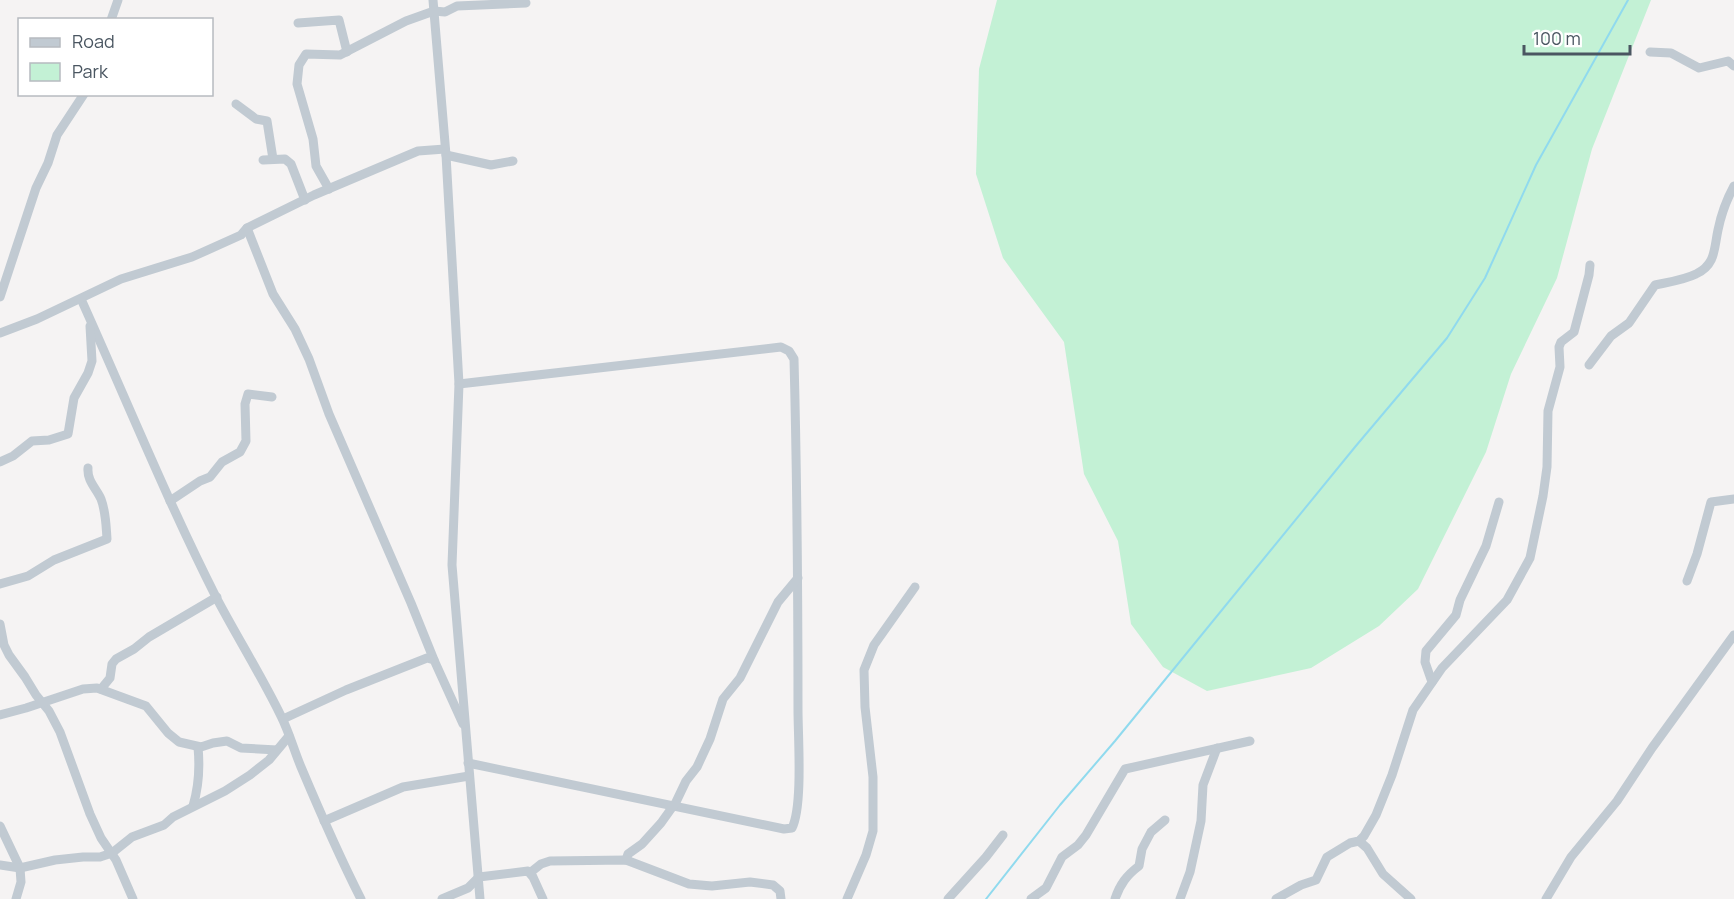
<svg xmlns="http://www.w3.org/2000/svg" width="1734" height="899" font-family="Manrope,sans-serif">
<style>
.green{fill:#c3f1d5}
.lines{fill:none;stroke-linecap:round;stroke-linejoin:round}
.stream{stroke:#90daee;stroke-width:2}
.minor{stroke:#c1cad2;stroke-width:9}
</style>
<rect width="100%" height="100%" fill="#f5f3f3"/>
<!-- green -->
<polygon class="green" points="997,0 1651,0 1592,149 1557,278 1511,374 1486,452 1418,589 1379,626 1311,668 1207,691 1163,667 1131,624 1118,541 1084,474 1064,342 1003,258 976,174 979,69"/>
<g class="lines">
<!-- stream -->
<polyline class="stream" points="986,899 1060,805 1115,741 1355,447 1447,338 1485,278 1536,165 1628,0"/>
<!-- minor -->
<g class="minor">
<polyline points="433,0 446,155 459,384 452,565 480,899"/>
<polyline points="111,20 118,0"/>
<polyline points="298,23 339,20 347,52"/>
<polyline points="1650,52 1671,53 1699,68 1728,61 1734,66"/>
<polyline points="236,104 256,119 267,121 273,159"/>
<polyline points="446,155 491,165 513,161"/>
<polyline points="263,160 285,159 291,164 305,200"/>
<polyline points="329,189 316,166 313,139 297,84 299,65 306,54 340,55 406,21 434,11 445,12 457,6 526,3"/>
<polyline points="247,228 273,294 295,329 309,359 329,414 411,603 434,660"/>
<polyline points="0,297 36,188 48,163 57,135 84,94"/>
<path d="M81,299c45,100 86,201 135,298 21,40 45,78 65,119 8,16 13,34 20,51 19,45 38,89 60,132"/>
<polyline points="0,333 37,319 121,279 192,257 241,235 247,228 314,195 418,151 445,149"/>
<path d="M1589,365l22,-29 18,-13 26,-38c14,-3 29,-5 41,-11 20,-9 18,-26 22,-44 3,-15 9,-31 16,-44"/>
<path d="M459,384l322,-37 8,4 5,8c3,117 4,234 4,351 0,27 5,96 -6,118l-8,1 -316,-66"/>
<polyline points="0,462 13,456 32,441 49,440 68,434 74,398 88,373 92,361 90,326"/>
<polyline points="170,501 200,481 210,477 222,462 240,452 246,441 245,404 248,394 272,397"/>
<polyline points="1687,581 1697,554 1711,502 1734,499"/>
<path d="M0,584l28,-8 26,-16 53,-21c-1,-14 -1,-27 -6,-40 -5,-11 -14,-18 -13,-31"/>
<polyline points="0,624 4,645 9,655 25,677 36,695 49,711 60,732 90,814 101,838 116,860 133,899"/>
<polyline points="1432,682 1425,662 1426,651 1456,615 1460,600 1486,546 1499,502"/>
<polyline points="101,689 110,678 112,664 116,659 134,649 149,637 217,597"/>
<polyline points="0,715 26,708 83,689 97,688 146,706 168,733 179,742 201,747 213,743 227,741 241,748 277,750"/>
<polyline points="283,719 346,690 427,658 434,660 463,724"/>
<path d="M193,806c6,-20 7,-38 5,-59"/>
<polyline points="324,821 403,787 469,776"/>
<polyline points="0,826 20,868 21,882 16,899"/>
<polyline points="1359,841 1367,848 1383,874 1411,899"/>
<polyline points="626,860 628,854 642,844 661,823 676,802 686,781 697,767 710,739 723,699 740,678 778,602 798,578"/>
<polyline points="0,865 20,868 55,860 83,857 100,857 112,853 132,837 164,825 173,817 225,791 250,775 269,760 289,736"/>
<polyline points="531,872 541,864 550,861 626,860 689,884 712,886 750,882 773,885 780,891 781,899"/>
<polyline points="442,899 468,888 479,877 528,871 533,877 543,899"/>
<polyline points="847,899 866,855 873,831 873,777 865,707 864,670 874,645 915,587"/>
<polyline points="948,899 986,857 1003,835"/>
<polyline points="1031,899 1046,888 1062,857 1078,845 1086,835 1125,769 1250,741"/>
<path d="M1115,899c5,-15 12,-24 24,-33l3,-17 9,-17 14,-12"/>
<polyline points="1180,899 1190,872 1201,821 1203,785 1217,748"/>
<polyline points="1276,899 1301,885 1316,880 1327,857 1350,843 1359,841 1364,836 1376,815 1392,775 1413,710 1442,668 1507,600 1530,558 1543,496 1547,467 1548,411 1560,367 1559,347 1561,342 1574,332 1589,275 1590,265"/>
<polyline points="1546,899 1571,857 1617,801 1652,748 1734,635"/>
</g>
</g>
<!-- legend -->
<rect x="18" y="18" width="195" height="78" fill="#ffffff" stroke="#b7bbc0" stroke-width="1.5"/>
<rect x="30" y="38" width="30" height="9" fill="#c1cad2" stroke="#b7bbc0" stroke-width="1.5"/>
<text x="72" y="48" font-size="18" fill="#4a5661">Road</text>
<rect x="30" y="63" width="30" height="18" fill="#c3f1d5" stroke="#b7bbc0" stroke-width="1.5"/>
<text x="72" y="78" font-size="18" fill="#4a5661">Park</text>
<!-- scale -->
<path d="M1524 45v9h106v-9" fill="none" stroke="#4a5661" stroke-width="3"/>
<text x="1533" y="45" font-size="18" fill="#4a5661" stroke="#ffffff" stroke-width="4.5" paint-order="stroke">100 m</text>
</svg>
